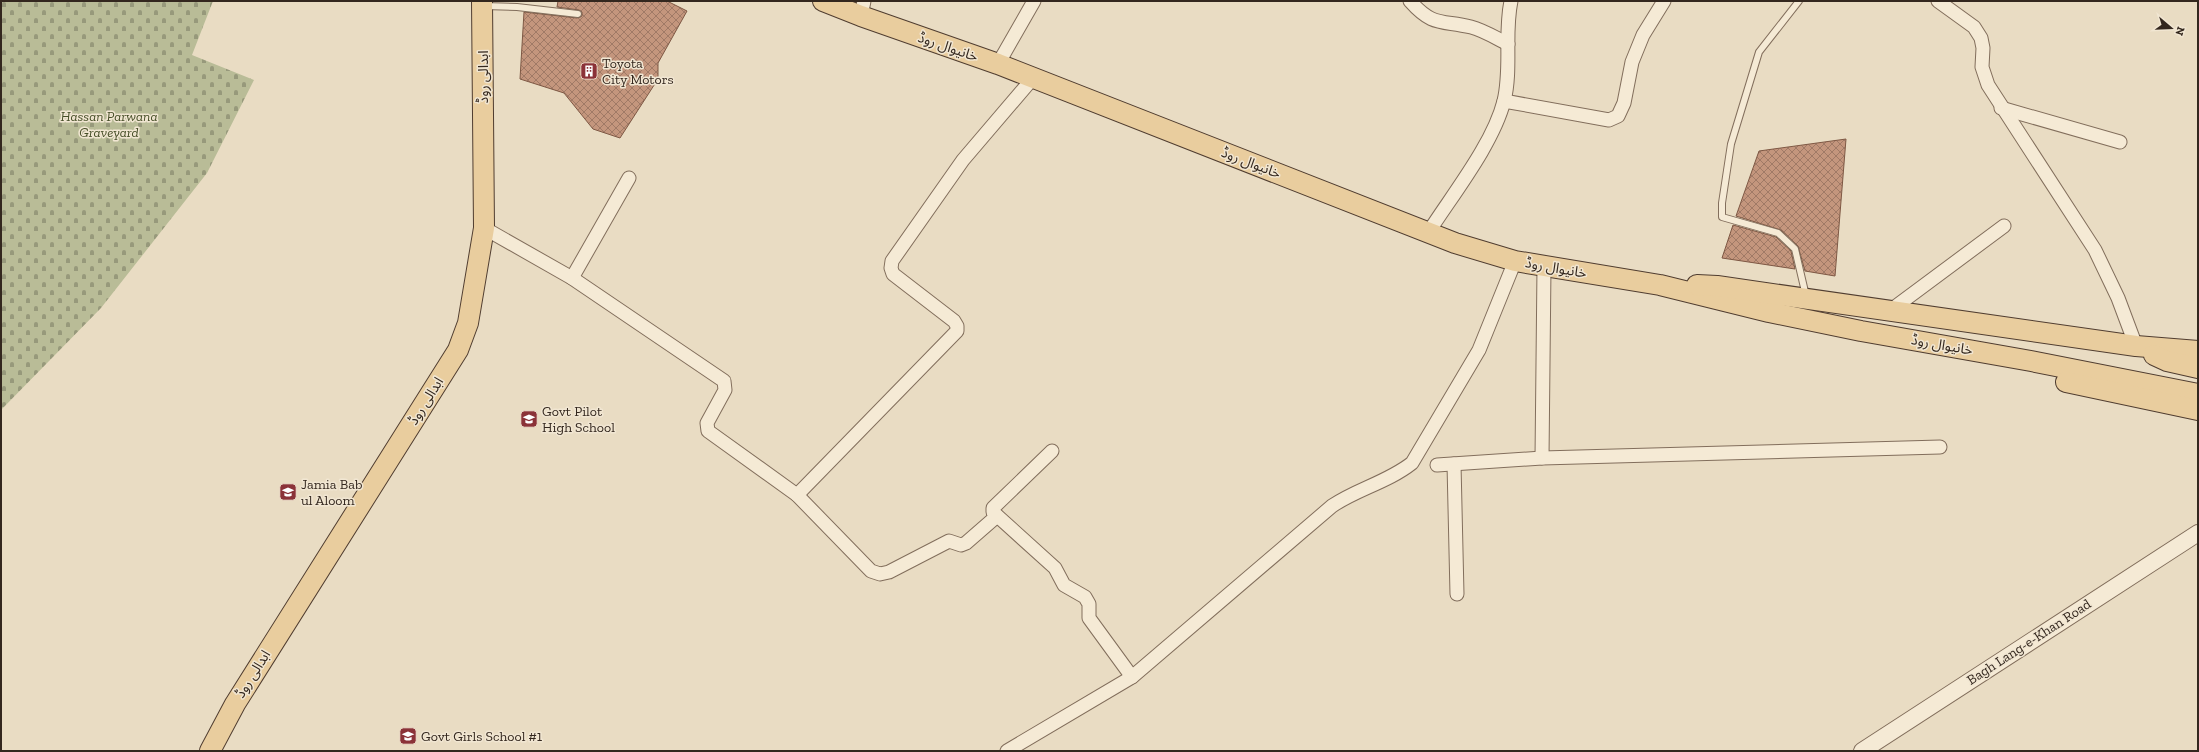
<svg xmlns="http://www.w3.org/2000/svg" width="2199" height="752" font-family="'Zilla Slab','Noto Sans Arabic',serif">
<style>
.cemetery{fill:url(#cemetery-stones)}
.building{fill:url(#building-cross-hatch);stroke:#7e5844}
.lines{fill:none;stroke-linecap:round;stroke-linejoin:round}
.service-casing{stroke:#826e5c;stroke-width:8}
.minor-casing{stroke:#826e5c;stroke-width:15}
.tertiary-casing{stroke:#826e5c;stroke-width:18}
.primary-casing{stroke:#503d30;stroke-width:22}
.service{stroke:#f5ead5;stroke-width:6}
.minor{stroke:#f5ead5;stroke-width:13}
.tertiary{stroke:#f5ead5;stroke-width:16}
.primary{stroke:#e9cd9e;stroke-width:20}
.labels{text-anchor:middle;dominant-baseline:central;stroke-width:3;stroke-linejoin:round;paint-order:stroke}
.street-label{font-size:14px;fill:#33271e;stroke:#f1e6d2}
.poi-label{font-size:14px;fill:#33271e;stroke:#f1e6d2;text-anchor:start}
.park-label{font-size:14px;font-style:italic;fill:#464e27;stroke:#f1e6d2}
</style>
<defs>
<pattern id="cemetery-stones" width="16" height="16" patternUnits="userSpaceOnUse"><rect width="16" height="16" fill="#b9bc97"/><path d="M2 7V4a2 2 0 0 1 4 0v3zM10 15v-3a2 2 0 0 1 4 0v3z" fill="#97997b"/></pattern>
<pattern id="building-cross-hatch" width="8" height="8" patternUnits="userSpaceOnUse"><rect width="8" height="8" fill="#c4967d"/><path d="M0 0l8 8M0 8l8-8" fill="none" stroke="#a07a66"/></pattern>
</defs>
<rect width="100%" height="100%" fill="#e9dcc3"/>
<!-- cemetery -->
<polygon class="cemetery" points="1,1 213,1 192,55 254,80 207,173 101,308 1,410"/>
<!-- building -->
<g class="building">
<polygon points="558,1 667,1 687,11 658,63 658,79 620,138 593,129 564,93 520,79 524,12 577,18 582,16 582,12 579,10 557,7"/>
<polygon points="1846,139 1835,276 1805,271 1798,246 1781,230 1736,216 1759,151"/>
<polygon points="1733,225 1776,237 1791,251 1795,269 1722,258"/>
</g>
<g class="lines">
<defs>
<g id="service">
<polyline points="1799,1 1759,52 1731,144 1722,203 1722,217 1778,233 1795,249 1806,296"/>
<polyline points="484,6 517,7 578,14"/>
</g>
<g id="minor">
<path d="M1410,1c23,26 31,19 61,26 12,3 25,11 37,17"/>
<polyline points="1938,1 1974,27 1981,38 1983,48 1982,67 1988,85 2095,250 2118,298 2136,346"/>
<polyline points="861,16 864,1"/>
<polyline points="998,64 1034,1"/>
<polyline points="1504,101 1609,120 1618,116 1624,103 1632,62 1643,35 1664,1"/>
<polyline points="2001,108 2120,142"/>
<polyline points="484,228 572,278 724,381 725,390 707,423 708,431 797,495 871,571 880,574 889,572 949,541 961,545 966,543 997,516"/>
<path d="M1428,233c25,-39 65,-89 76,-132 8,-33 0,-67 7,-100"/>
<polyline points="572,278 629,178"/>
<polyline points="1891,310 2004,226"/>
<polyline points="1052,451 993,508 993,512 1055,568 1064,585 1085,597 1089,604 1089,618 1132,677"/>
<polyline points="1542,458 1544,267"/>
<polyline points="1454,464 1457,594"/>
<polyline points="1437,465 1542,458 1940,447"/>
<polyline points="797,495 957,331 957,326 954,321 893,274 891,268 892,261 963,160 1033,78"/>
<path d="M1007,751l125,-74 200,-171c25,-17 56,-24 80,-43l67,-113 36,-89"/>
</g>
<polyline id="tertiary" points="1862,751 2198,533"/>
<g id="primary">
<polyline points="823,1 861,16 998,64 1455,243 1515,261 1660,285 1769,312 1861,331 2031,361 2198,394"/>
<polyline points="1697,285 1717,286 2136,346 2198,351"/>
<polyline points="2154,355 2167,361 2198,368"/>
<polyline points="2066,382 2198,410"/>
<polyline points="210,751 235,704 458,350 468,323 484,228 482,1"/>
</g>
</defs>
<!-- service casing -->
<use href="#service" class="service-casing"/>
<!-- minor casing -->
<use href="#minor" class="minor-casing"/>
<!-- tertiary casing -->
<use href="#tertiary" class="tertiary-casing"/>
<!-- primary casing -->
<use href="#primary" class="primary-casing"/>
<!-- service -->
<use href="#service" class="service"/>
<!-- minor -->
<use href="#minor" class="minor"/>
<!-- tertiary -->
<use href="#tertiary" class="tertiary"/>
<!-- primary -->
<use href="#primary" class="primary"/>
</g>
<!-- icons -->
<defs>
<symbol id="building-square" viewBox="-11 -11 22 22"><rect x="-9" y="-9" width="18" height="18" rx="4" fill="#8b3238" stroke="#f1e6d2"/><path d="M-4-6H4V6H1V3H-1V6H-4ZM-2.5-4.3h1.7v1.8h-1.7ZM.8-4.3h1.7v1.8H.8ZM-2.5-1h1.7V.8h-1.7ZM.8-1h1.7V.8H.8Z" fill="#fff"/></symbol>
<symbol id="school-square" viewBox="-11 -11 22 22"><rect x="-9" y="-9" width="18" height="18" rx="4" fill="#8b3238" stroke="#f1e6d2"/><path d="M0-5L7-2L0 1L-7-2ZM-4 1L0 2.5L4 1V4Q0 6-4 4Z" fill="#fff"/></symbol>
</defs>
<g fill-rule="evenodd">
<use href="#building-square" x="579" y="61" width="20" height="20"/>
<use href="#school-square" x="519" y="409" width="20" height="20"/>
<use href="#school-square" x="278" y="482" width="20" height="20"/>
<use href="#school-square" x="398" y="726" width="20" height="20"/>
</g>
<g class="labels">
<!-- street labels -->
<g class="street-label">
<text transform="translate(948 47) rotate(19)">خانیوال روڈ</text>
<text transform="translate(483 77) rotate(-90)">ابدالی روڈ</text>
<text transform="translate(1251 163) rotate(21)">خانیوال روڈ</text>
<text transform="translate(1556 268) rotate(10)">خانیوال روڈ</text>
<text transform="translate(1942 345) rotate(10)">خانیوال روڈ</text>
<text transform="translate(426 401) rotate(-58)">ابدالی روڈ</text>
<text transform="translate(2029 642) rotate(-33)">Bagh Lang-e-Khan Road</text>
<text transform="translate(253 674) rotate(-58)">ابدالی روڈ</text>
</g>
<!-- poi labels -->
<g class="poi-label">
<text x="602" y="63">Toyota<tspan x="602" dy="16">City Motors</tspan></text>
<text x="542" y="411">Govt Pilot<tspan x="542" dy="16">High School</tspan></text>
<text x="301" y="484">Jamia Bab<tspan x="301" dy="16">ul Aloom</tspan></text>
<text x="421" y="736">Govt Girls School #1</text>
</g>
<!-- park labels -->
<g class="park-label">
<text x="109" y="116">Hassan Parwana<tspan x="109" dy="16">Graveyard</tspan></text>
</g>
</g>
<!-- border -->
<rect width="2199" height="752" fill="none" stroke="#33271e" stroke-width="4"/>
<!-- north arrow -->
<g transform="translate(2171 28) rotate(109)" stroke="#f1e6d2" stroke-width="3" paint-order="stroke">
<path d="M0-3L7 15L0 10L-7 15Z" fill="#33271e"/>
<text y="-6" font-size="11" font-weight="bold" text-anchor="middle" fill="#33271e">N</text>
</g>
</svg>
